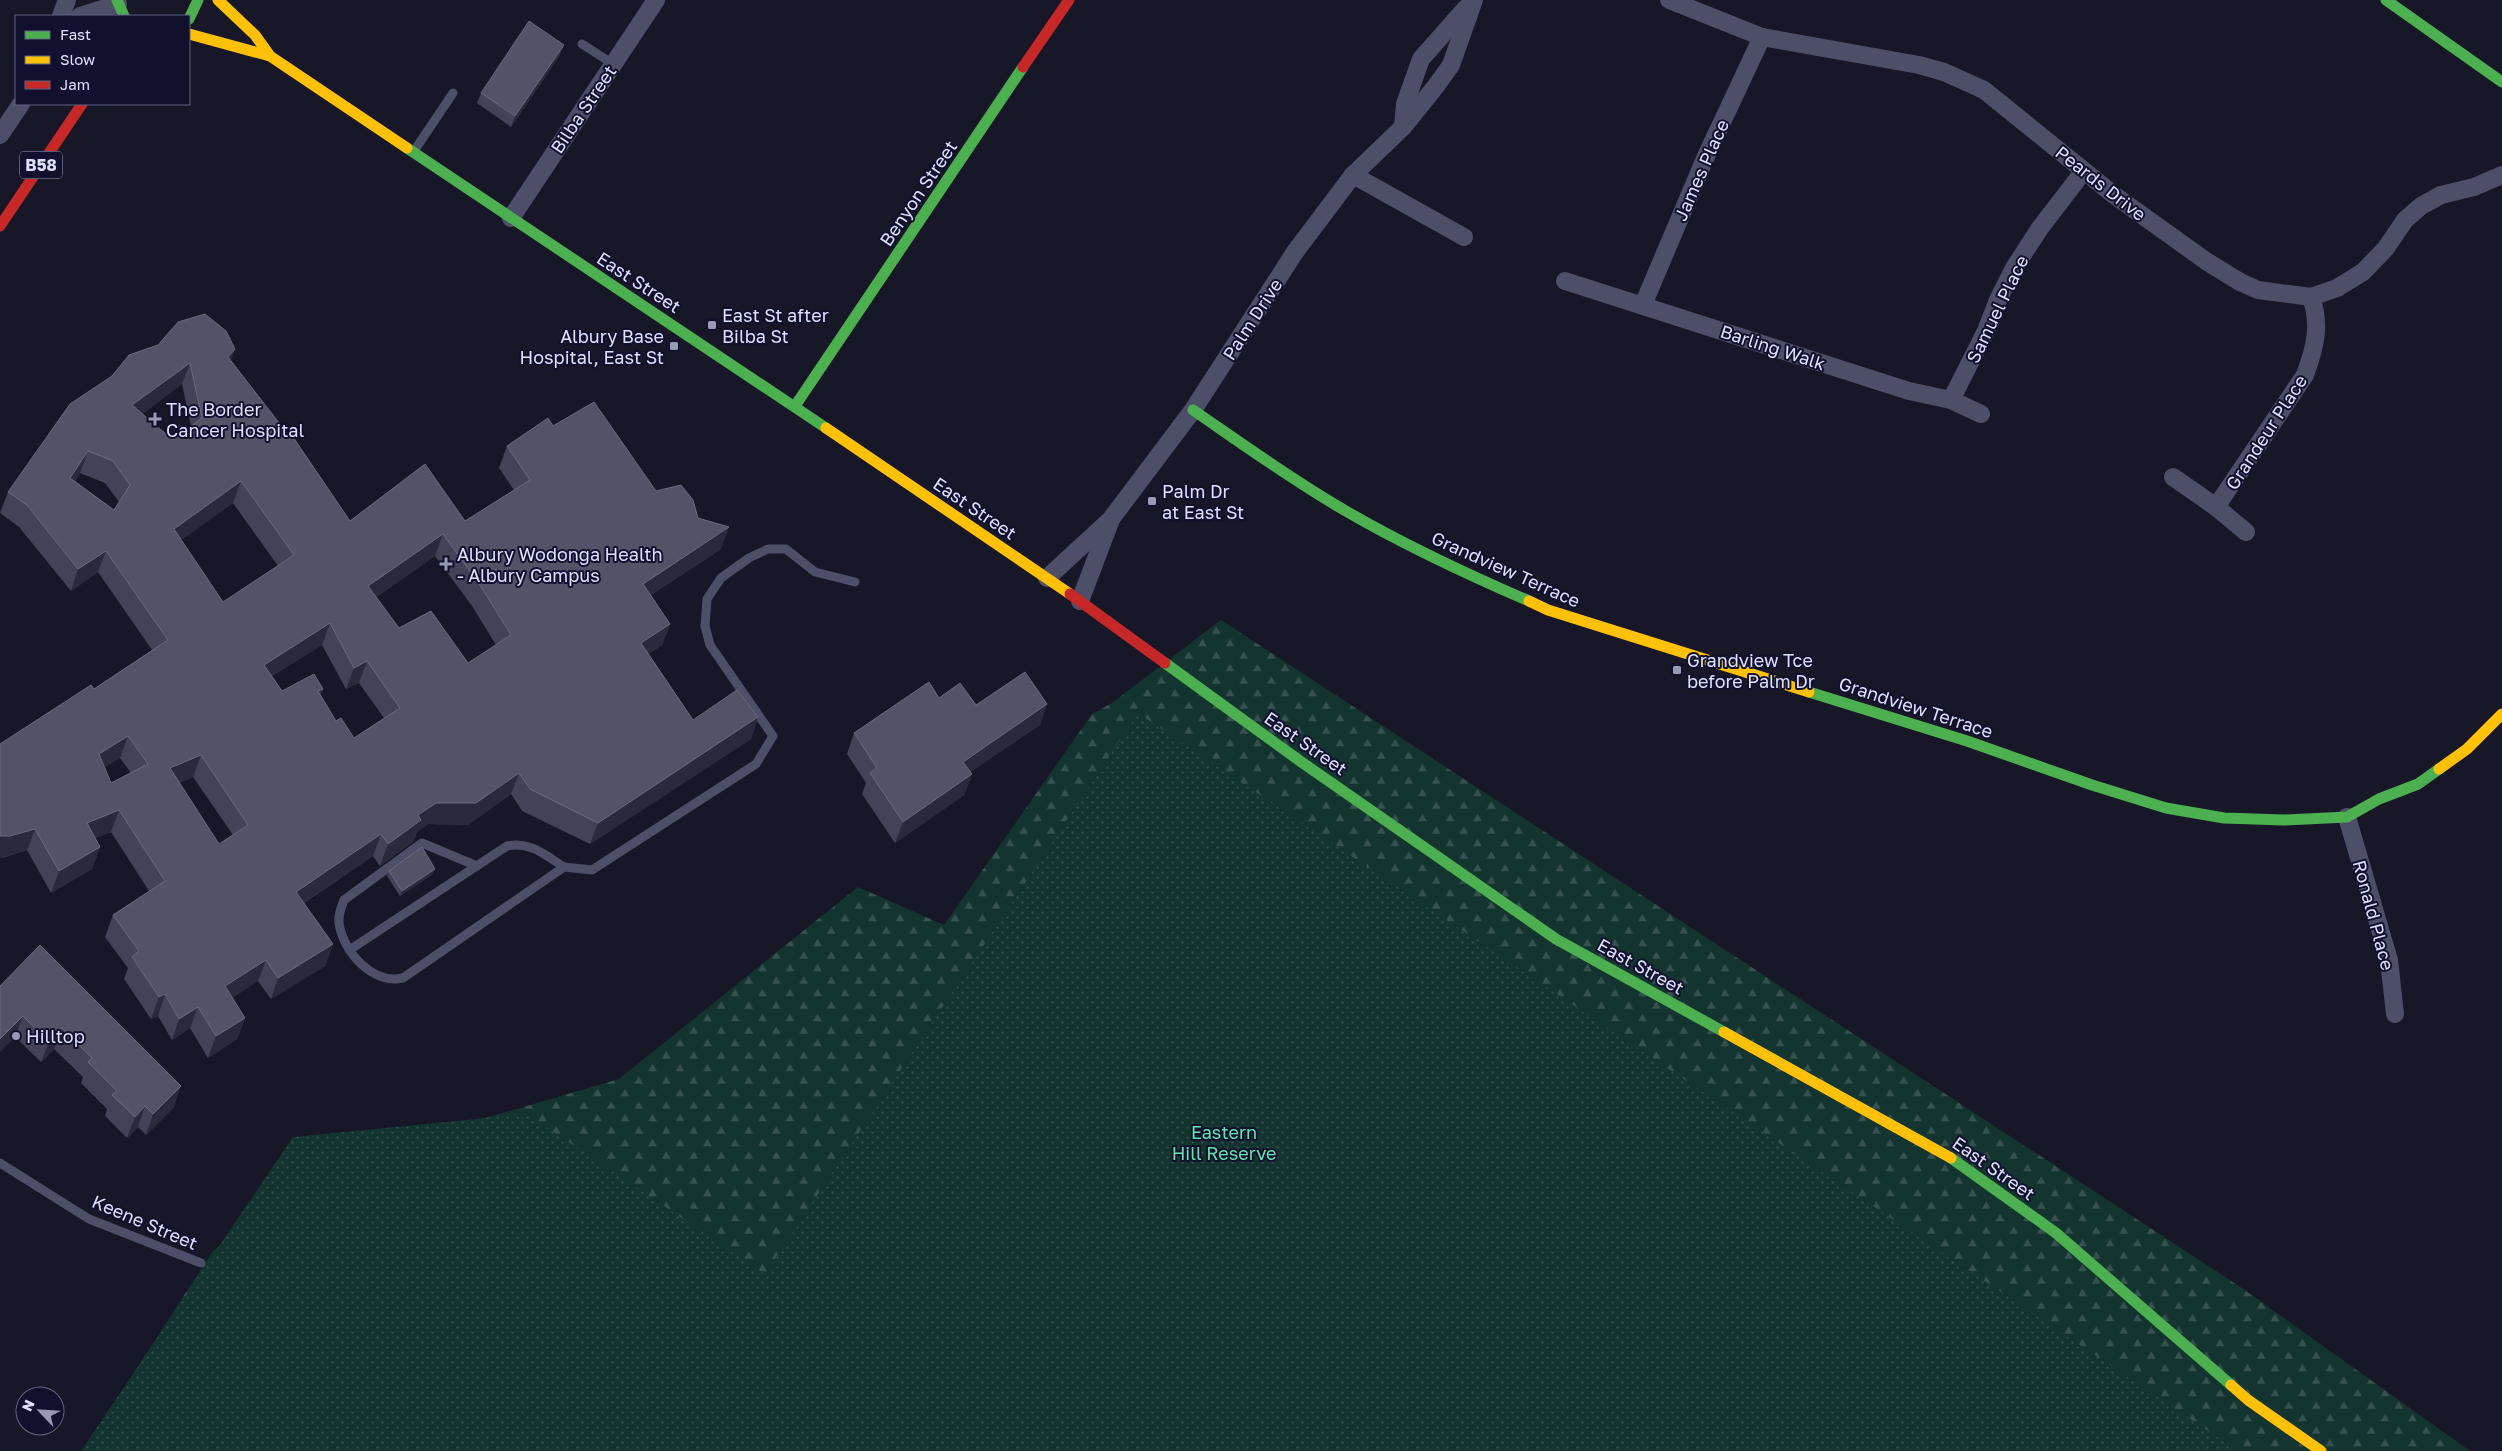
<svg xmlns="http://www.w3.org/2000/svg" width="2502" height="1451" font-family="'Golos Text',sans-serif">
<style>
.forest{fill:url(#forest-firs)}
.park{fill:url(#park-dots)}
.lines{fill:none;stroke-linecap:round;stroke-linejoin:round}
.lane{stroke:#4d4f68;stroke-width:9}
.street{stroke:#4d4f68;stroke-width:18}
.fast{stroke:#4caf50;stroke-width:11}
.slow{stroke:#ffc107;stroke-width:11}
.jam{stroke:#c62828;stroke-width:11}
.wall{fill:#434256;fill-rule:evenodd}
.shaded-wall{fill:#2a2a3c}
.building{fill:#535368;stroke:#696980;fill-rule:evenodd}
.poi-dot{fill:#989ab4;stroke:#11112e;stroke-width:2}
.labels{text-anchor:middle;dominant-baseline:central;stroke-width:4;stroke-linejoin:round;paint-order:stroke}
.shield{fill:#11112e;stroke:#a0a2c0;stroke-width:1}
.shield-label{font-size:16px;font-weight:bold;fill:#dee0ff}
.street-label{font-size:18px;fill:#dee0ff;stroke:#11112e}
.poi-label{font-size:18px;fill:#dee0ff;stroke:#11112e;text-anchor:start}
.park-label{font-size:18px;fill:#63e6af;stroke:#11112e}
</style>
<defs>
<pattern id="forest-firs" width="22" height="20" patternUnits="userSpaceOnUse" patternTransform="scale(1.25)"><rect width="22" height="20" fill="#143430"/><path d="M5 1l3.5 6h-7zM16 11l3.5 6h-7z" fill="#36514f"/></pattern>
<pattern id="park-dots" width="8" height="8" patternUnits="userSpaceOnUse" patternTransform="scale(1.25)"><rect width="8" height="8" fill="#143430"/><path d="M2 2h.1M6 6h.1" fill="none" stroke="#36514f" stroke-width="1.8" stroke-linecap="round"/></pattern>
</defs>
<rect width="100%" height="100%" fill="#171728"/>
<!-- forest -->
<polygon class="forest" points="1221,620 2239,1286 2470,1451 83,1451 213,1251 311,1169 619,1079 858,887 944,925 1092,714 1112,703"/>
<!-- park -->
<polygon class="park" points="1138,713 2238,1451 81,1451 293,1137 527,1114 765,1274"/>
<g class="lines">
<!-- lane -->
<g class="lane">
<polyline points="582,44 613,64"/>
<polyline points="414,151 453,93"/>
<path d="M477,866l-55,-23 -78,57c-3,8 -6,15 -5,23 4,29 34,62 64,55l161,-111 28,3 164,-106 17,-28 -63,-91 -5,-19 2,-27 14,-21 28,-20 19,-9h18l29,23 40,10"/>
<path d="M351,949l156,-103c23,-5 38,9 57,21"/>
<polyline points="0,1163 89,1219 201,1263"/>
</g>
<!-- street -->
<g class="street">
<polyline points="1669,0 1762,37 1919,65 1944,72 1984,90 2114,195 2206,261 2240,282 2258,290 2311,297 2337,288 2363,272 2386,248 2405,220 2421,206 2441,195 2474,187 2502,175"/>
<polyline points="61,16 67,0"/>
<polyline points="80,16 118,4"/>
<polyline points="1403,127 1405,104 1421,59 1466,8"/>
<polyline points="0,135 21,104"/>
<polyline points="1353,175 1464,237"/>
<polyline points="511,218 656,0"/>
<polyline points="1565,281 1909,391 1951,400 1981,414"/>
<polyline points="1643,305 1707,154 1762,37"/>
<polyline points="1951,400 1986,331 1998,300 2014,268 2040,228 2083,172"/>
<polyline points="2173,477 2216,507 2246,532"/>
<path d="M2216,507l89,-132c10,-27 16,-50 6,-78"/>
<polyline points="1047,578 1111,519 1193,410 1295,252 1353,175 1403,127 1436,86 1451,65 1474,0"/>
<polyline points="1080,601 1110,522"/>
<polyline points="2347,817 2389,960 2395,1014"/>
</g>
<!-- fast -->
<g class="fast">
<polyline points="117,0 124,16"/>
<polyline points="2386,0 2502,82"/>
<polyline points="189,19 198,0"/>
<polyline points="407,148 826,428"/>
<polyline points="795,406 1023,67"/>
<path d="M1193,410c48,33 95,67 146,97 61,36 125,66 190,94"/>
<polyline points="1165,663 1300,761 1556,939 1724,1032"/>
<polyline points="1809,692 1967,741 2092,785 2166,808 2224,818 2284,820 2347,817 2379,799 2418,784 2439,769"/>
<polyline points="1951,1158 2056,1233 2231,1385"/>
</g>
<!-- slow -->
<g class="slow">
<polyline points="218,0 255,35 270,56 407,148"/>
<polyline points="189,34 270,56"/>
<polyline points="826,428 1070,594"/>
<polyline points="1529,601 1548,610 1809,692"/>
<polyline points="2439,769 2467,749 2502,714"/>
<polyline points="1724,1032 1951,1158"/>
<polyline points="2231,1385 2248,1400 2321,1451"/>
</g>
<!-- jam -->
<g class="jam">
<polyline points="1023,67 1069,0"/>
<polyline points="0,226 82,104"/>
<polyline points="1070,594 1165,663"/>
</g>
</g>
<!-- wall -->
<g class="wall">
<polygon points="560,55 511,127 477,103 481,93"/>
<path d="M129,355l102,6 119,160h115l49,-31 -15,-22 8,-22 46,-20 145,92 23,31 -70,46 19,29 -8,21 -14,9 45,66 65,-3 -7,22 -161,105 -68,-33 -11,-17 -43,31 -40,-1 -11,8 -4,10 -33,24 -7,-10 -69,47 29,41 -8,22 -54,33 -13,-18 -26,17 13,20 -8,21 -29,19 -18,-30 -18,12 -14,-24 -7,3 -27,-40 4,-11 -23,-31 8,-22 36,-24 -38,-59 -16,6 5,9 -8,22 -41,24 -24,-43 -25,8 92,-169 58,-39 -54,-78 -27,19 -52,-64 -19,-14 8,-21 104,-116zM182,384l9,42 -18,14 -31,-26zM80,473l25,10 14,19 -5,8 -39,-29zM233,503l45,63 -55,36 -42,-62zM435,556l37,50 24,39 -28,18 -69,-35 -23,-31zM322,645l24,44 13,-6 25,35 -30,20 -18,-17 -16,-26 3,-6 -41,2 -10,-15zM120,758l11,15 -20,10 -7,-16zM193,777l40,58 -14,9 -40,-61z"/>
<polygon points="939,698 976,705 1047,704 1040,725 970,772 972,774 964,795 895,843 862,794 866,783 847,754 854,733"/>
<polygon points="389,871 433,874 400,896 387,876"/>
<polygon points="40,945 174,1107 146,1135 138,1127 127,1138 105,1116 107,1109 81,1083 83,1077 54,1049 41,1062 15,1037"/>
</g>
<!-- shaded-wall -->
<g class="shaded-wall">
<polygon points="564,45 560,55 511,127 515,116"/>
<polygon points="235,349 228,370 228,357"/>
<polygon points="190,363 182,384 124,427 132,405"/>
<polygon points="88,451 80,473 63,500 70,478"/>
<polygon points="241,481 233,503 166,551 174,529"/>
<polygon points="729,527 721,549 635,605 643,584"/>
<polygon points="443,534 435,556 361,608 368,586"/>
<polygon points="106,551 98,572 71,591 78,569"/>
<polygon points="330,623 322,645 256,686 264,665"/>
<polygon points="670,624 662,645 633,665 641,643"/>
<polygon points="367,661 359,683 346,689 354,668"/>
<polygon points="323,689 315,710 318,691"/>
<polygon points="1047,704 1040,725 956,782 963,762"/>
<polygon points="758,717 751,739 590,844 598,823"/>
<polygon points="128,736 120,758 91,776 99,754"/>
<polygon points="201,755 193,777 162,789 170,768"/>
<polygon points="519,773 511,794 468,825 428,824 417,832 413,842 380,866 388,844 418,815 436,803"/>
<polygon points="972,774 964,795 895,843 903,822"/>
<polygon points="119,810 111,832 79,844 87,823"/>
<polygon points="35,829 27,850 0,858 0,836"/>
<polygon points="381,834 373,856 288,913 296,892"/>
<polygon points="100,847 92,869 51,893 59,871"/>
<polygon points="435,869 433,874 400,896 402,891"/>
<polygon points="333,944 325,966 271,999 278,978"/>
<polygon points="266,960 258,981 217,1008 225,986"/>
<polygon points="165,994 158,1016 151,1019 159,997"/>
<polygon points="198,1007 190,1028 172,1040 179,1019"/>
<polygon points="23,1016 15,1037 0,1052 0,1039"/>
<polygon points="245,1018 237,1039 208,1058 216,1036"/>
<polygon points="62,1028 54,1049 41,1062 49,1042"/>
<polygon points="181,1086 174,1107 146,1135 153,1114"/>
<polygon points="145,1106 138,1127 127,1138 135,1117"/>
</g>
<!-- building -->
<g class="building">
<polygon points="529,21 564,45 515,116 481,93"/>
<path d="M205,314l21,17 9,18 -7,8 62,80h3l57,84 75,-57 40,57 65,-41 -23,-34 41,-28 5,8 41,-24 62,89 25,-6 12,15 5,18 31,9 -86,57 27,40 -29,19 52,77 44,-30 21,27 -160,106 -68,-34 -11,-16 -43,30h-40l-18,12 3,5 -33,24 -7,-10 -85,58 37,52 -55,34 -12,-18 -41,26 20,32 -29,18 -18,-29 -19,12 -14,-25 -6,3 -27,-40 7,-6 -26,-36 52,-34 -46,-71 -32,13 13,24 -41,24 -24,-42 -25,7h-10v-92l91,-59 3,4 74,-49 -62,-89 -28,18 -51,-64 -19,-13 62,-88 42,-28 17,-21 29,-10 20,-23zM190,363l12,55 -29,22 -41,-35zM88,451l25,10 17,24 -16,25 -44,-32zM241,481l53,74 -71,47 -49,-73zM443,534l37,51 31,50 -43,28 -37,-52 -32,17 -31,-42zM330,623l24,45 13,-7 33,47 -46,30 -13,-20 -5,3 -18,-30 5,-2 -9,-15 -32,17 -18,-26zM128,736l20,28 -37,19 -12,-29zM201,755l47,70 -29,19 -49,-76z"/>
<polygon points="1025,672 1047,704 963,762 972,774 903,822 870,773 877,768 854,733 929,682 939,698 960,683 976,705"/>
<polygon points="422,847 435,869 402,891 389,871"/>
<polygon points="40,945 181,1086 153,1114 145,1106 135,1117 112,1095 117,1091 88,1062 92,1058 62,1028 49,1042 23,1016 0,1039 0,986"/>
</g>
<!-- markers -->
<g class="poi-dot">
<rect x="707" y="320" width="10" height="10" rx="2.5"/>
<rect x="669" y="341" width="10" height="10" rx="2.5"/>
<path d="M152.5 411.5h5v5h5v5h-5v5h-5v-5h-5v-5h5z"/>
<rect x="1147" y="496" width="10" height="10" rx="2.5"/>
<path d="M443.5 556.5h5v5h5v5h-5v5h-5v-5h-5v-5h5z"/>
<rect x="1672" y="665" width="10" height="10" rx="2.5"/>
<circle cx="16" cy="1036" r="5"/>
</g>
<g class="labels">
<!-- shield labels -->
<rect class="shield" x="20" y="151.5" width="42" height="27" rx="4"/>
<g class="shield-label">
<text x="41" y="165">B58</text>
</g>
<!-- street labels -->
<g class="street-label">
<text transform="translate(583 109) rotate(-56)">Bilba Street</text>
<text transform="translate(1701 170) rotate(-66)">James Place</text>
<text transform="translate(2101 183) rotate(38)">Peards Drive</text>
<text transform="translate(918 193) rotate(-56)">Benyon Street</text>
<text transform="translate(639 282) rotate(33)">East Street</text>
<text transform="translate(1997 309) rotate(-64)">Samuel Place</text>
<text transform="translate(1252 319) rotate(-57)">Palm Drive</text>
<text transform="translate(1773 347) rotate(18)">Barling Walk</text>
<text transform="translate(2266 432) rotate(-57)">Grandeur Place</text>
<text transform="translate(975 508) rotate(34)">East Street</text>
<text transform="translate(1506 569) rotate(24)">Grandview Terrace</text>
<text transform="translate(1916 707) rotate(18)">Grandview Terrace</text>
<text transform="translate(1306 743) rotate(35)">East Street</text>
<text transform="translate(2374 915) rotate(75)">Ronald Place</text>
<text transform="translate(1641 966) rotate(29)">East Street</text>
<text transform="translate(1994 1168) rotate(35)">East Street</text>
<text transform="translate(145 1222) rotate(23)">Keene Street</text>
</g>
<!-- poi labels -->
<g class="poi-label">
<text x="722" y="315">East St after<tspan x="722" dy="21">Bilba St</tspan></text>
<text x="664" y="336" text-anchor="end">Albury Base<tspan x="664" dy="21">Hospital, East St</tspan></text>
<text x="166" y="409">The Border<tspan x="166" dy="21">Cancer Hospital</tspan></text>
<text x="1162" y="491">Palm Dr<tspan x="1162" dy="21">at East St</tspan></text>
<text x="457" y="554">Albury Wodonga Health<tspan x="457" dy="21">- Albury Campus</tspan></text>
<text x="1687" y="660">Grandview Tce<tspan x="1687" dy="21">before Palm Dr</tspan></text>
<text x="26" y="1036">Hilltop</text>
</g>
<!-- park labels -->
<g class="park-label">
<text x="1224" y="1132">Eastern<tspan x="1224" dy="21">Hill Reserve</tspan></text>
</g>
</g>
<!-- legend -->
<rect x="15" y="15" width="175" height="90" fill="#11112e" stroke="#636482"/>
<rect x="25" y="31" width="25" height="8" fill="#4caf50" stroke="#636482"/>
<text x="60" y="40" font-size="15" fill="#dee0ff">Fast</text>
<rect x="25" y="56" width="25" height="8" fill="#ffc107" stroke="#636482"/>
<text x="60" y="65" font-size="15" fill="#dee0ff">Slow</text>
<rect x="25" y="81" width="25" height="8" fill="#c62828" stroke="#636482"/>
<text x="60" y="90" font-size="15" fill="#dee0ff">Jam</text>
<!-- north arrow -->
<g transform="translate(40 1411) rotate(295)"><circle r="24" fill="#11112e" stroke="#636482"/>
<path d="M0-4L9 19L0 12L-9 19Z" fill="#989ab4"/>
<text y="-8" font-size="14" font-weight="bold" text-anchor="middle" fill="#dee0ff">N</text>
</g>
</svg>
